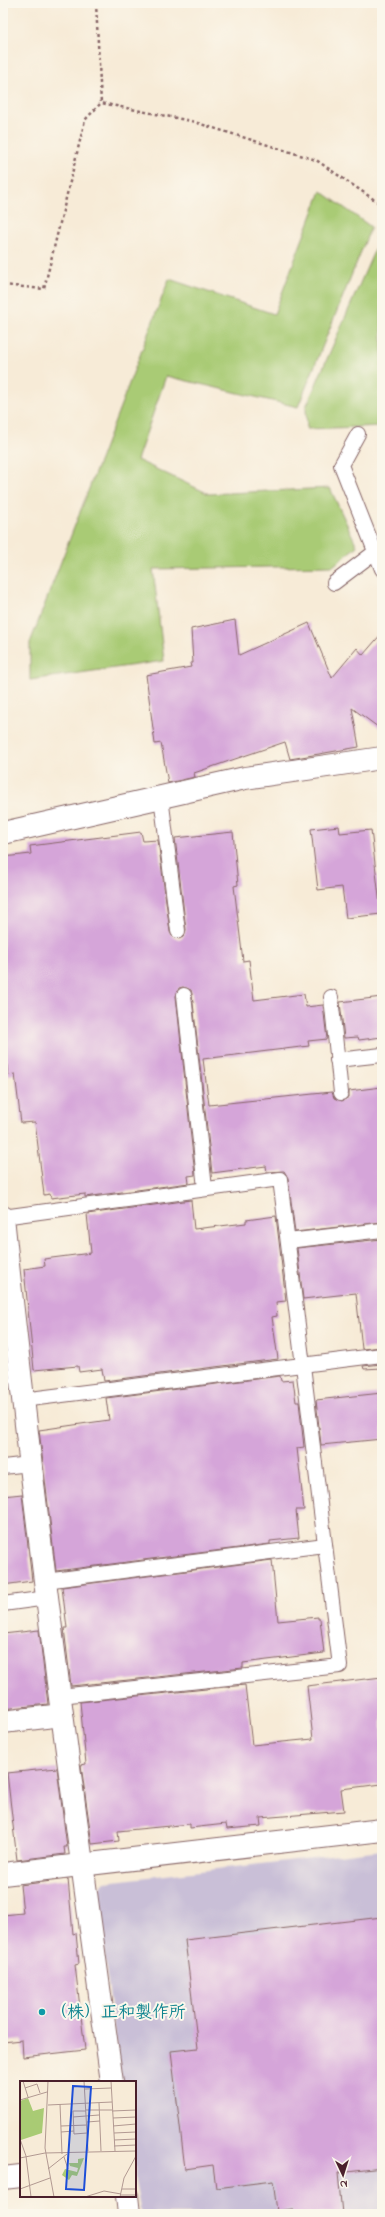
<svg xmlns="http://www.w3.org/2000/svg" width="385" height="2217" font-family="'Indie Flower','Klee One',sans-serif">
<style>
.industrial{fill:#c9bfd7}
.green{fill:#a9cb74;stroke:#7a7550}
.building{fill:#d5a5d9}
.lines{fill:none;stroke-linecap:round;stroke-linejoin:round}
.service-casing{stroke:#876667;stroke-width:16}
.minor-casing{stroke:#876667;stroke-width:24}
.path{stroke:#876667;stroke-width:2.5;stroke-dasharray:3 3;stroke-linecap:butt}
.service{stroke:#fff;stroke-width:14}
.minor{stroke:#fff;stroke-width:22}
.culture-dot{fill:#0f9aa8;stroke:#fbf7ec;stroke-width:1.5}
.labels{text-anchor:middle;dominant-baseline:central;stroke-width:4;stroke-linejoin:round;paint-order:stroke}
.culture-label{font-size:17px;font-weight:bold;fill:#0d838f;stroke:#fbf7ec;text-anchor:start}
.inset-road{fill:none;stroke:#b29992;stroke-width:1}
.view{fill:#1d4ed8;fill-opacity:0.15;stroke:#1d4ed8;stroke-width:2}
.inset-edge{fill:none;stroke:#4a1f2b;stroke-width:2}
</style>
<rect width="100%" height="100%" fill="#fbf7ec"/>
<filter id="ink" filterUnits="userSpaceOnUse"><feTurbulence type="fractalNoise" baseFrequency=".025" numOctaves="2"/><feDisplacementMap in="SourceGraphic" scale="8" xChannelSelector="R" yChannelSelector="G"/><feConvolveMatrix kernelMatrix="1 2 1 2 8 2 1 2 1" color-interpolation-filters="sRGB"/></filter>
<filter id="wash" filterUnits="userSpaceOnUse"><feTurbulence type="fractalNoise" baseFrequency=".012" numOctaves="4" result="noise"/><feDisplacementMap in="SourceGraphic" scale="16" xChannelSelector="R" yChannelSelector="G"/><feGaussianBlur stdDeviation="0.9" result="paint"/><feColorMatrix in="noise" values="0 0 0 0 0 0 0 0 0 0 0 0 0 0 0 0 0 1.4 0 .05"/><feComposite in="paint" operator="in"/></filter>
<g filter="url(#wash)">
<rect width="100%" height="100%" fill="#f7ebd7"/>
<!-- industrial -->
<polygon class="industrial" points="382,1850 382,2214 141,2214 135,2181 135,2082 121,2082 96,1892 105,1882"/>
<!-- green -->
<g class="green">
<polygon points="321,191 371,227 298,407 166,376 137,460 209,494 330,488 357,546 333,566 153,569 164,661 30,680 30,643 169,279 274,314"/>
<polygon points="382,233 382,426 307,429 306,407"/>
</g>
<g id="blocks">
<!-- building -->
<g class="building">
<polygon points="235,620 239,655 309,623 332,678 357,648 363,655 382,633 382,730 352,708 359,747 290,759 285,742 194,773 195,777 168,783 161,743 155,744 146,675 191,667 190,663 193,663 191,629"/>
<polygon points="339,826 340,833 371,830 381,914 346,918 342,887 318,890 311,829"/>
<polygon points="141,832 143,841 158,840 170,932 172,936 179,939 183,937 186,930 175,838 233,832 238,885 234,886 243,961 249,960 254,1000 304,994 306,1007 323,1005 327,1039 308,1041 309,1046 203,1059 209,1105 332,1092 334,1098 342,1101 349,1097 349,1091 382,1087 382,1222 295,1232 288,1178 284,1171 267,1172 266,1166 212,1173 192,994 191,990 183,987 179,988 176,996 195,1175 188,1176 189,1183 85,1197 85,1194 51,1198 50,1194 44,1195 35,1122 21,1123 15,1074 8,1075 3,1030 3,857 31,854 30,846"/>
<polygon points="382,997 382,1037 359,1040 358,1037 344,1038 340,1002"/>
<polygon points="191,1200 194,1229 246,1223 246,1220 276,1216 286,1301 276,1302 277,1316 272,1317 278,1359 104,1381 102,1369 79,1372 78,1366 34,1370 24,1269 45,1266 44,1259 91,1253 87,1214"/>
<polygon points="382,1239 382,1347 362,1349 356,1293 303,1299 297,1248"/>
<polygon points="382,1364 382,1368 364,1369 363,1366"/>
<polygon points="280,1376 281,1381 293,1380 296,1402 299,1402 304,1447 297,1448 304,1510 296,1510 299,1538 270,1541 270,1544 56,1571 39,1430 109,1420 106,1398"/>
<polygon points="382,1393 382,1439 321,1445 316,1400"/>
<polygon points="22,1494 32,1581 3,1585 3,1496"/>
<polygon points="272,1560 278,1621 318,1617 318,1619 320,1619 324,1653 243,1663 243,1668 71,1686 64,1628 67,1628 62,1587"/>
<polygon points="39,1630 48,1704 3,1709 3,1634"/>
<polygon points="382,1677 382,1784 341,1789 344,1811 260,1818 261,1826 227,1829 226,1824 190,1828 190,1824 118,1831 119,1841 92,1844 81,1765 86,1764 80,1702 245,1685 252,1745 313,1739 307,1686"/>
<polygon points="57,1768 67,1847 64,1847 65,1854 17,1860 7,1773"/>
<polygon points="68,1879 73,1934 76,1933 79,1964 75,1965 85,2050 23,2057 22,2040 3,2042 3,1915 23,1913 20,1885"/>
<polygon points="382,1917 382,2168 338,2173 342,2214 292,2214 292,2209 277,2211 273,2181 216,2188 213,2165 185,2169 171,2051 198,2048 185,1940"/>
</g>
</g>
</g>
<g filter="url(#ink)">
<use href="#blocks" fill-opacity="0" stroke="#876667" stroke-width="1"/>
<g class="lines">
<defs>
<g id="service">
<polyline points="358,434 341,465 382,569"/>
<polyline points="334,583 375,552"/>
<polyline points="161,797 178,931"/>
<polyline points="184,995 205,1188"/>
<polyline points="331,997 341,1093"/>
<polyline points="337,1060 382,1055"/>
<polyline points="3,1217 280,1179 340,1666 60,1696"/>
<polyline points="288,1241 382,1230"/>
<polyline points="22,1400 382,1355"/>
<polyline points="3,1467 30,1464"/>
<polyline points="45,1581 325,1545"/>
<polyline points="3,1604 47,1598"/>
</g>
<g id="minor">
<polyline points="3,833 245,778 382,758"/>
<path d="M3,1217c30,289 69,577 109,865"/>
<polyline points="3,1722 62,1715"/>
<polyline points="3,1874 382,1830"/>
<polyline points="3,2178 21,2176"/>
<polyline points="127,2196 129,2214"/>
</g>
</defs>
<!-- service casing -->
<use href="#service" class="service-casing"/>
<!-- minor casing -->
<use href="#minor" class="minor-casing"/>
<!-- path -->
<g class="path">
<polyline points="96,3 101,103 191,121 316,160 382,205"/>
<polyline points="3,285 44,289 85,120 101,103"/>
</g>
<!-- service -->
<use href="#service" class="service"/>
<!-- minor -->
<use href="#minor" class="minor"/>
</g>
</g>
<!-- markers -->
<circle class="culture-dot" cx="42" cy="2012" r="4"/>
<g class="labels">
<!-- culture labels -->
<g class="culture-label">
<text x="50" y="2012">（株）正和製作所</text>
</g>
</g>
<!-- overview -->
<g transform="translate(20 2081)">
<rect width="116" height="116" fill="#f7ebd7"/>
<path d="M8,17l5,13 11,-3 -2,25 -21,7 -1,-39zM64,77l-7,18 -5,-1 -3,5 -7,-5 3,-6 12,3 1,-4 -8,-2 -1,-3h9v-4z" fill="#a9cb74"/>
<path class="inset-road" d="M3,0l5,16M28,0l-3,67 9,49M64,0l4,70M91,0l4,70M5,7l12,-4 3,9M65,8l26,-1M0,19l27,-8M79,22l2,48M40,23l2,50M28,24l64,-3M66,29h13M79,29h13M66,30h-13l1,23 13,-1M92,30l24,-1M66,35l13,-1M53,36l13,-1M93,37l23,-1M67,41l13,-1M41,45l26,-1M93,45l23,-2M41,51l13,-1M94,52l22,-1M0,58l6,17 5,41M94,59l22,-1M94,65l22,-1M44,76l4,12M0,77l25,-5 91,-2M28,88l19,-15M0,108l30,-11M102,108h14M100,114h16M65,116l19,-6 17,3M100,116l4,-19 12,-22"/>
<path class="view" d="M53,5l18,1 -7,103 -18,-1z"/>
<rect width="116" height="116" class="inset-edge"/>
</g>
<!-- margin -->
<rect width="385" height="2217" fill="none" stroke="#fbf7ec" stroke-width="16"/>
<!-- north arrow -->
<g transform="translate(343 2175) rotate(176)" stroke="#fbf7ec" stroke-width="3" paint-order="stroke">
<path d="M0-3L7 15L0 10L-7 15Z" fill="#4a1f2b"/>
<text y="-6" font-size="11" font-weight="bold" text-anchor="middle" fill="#4a1f2b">N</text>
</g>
</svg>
